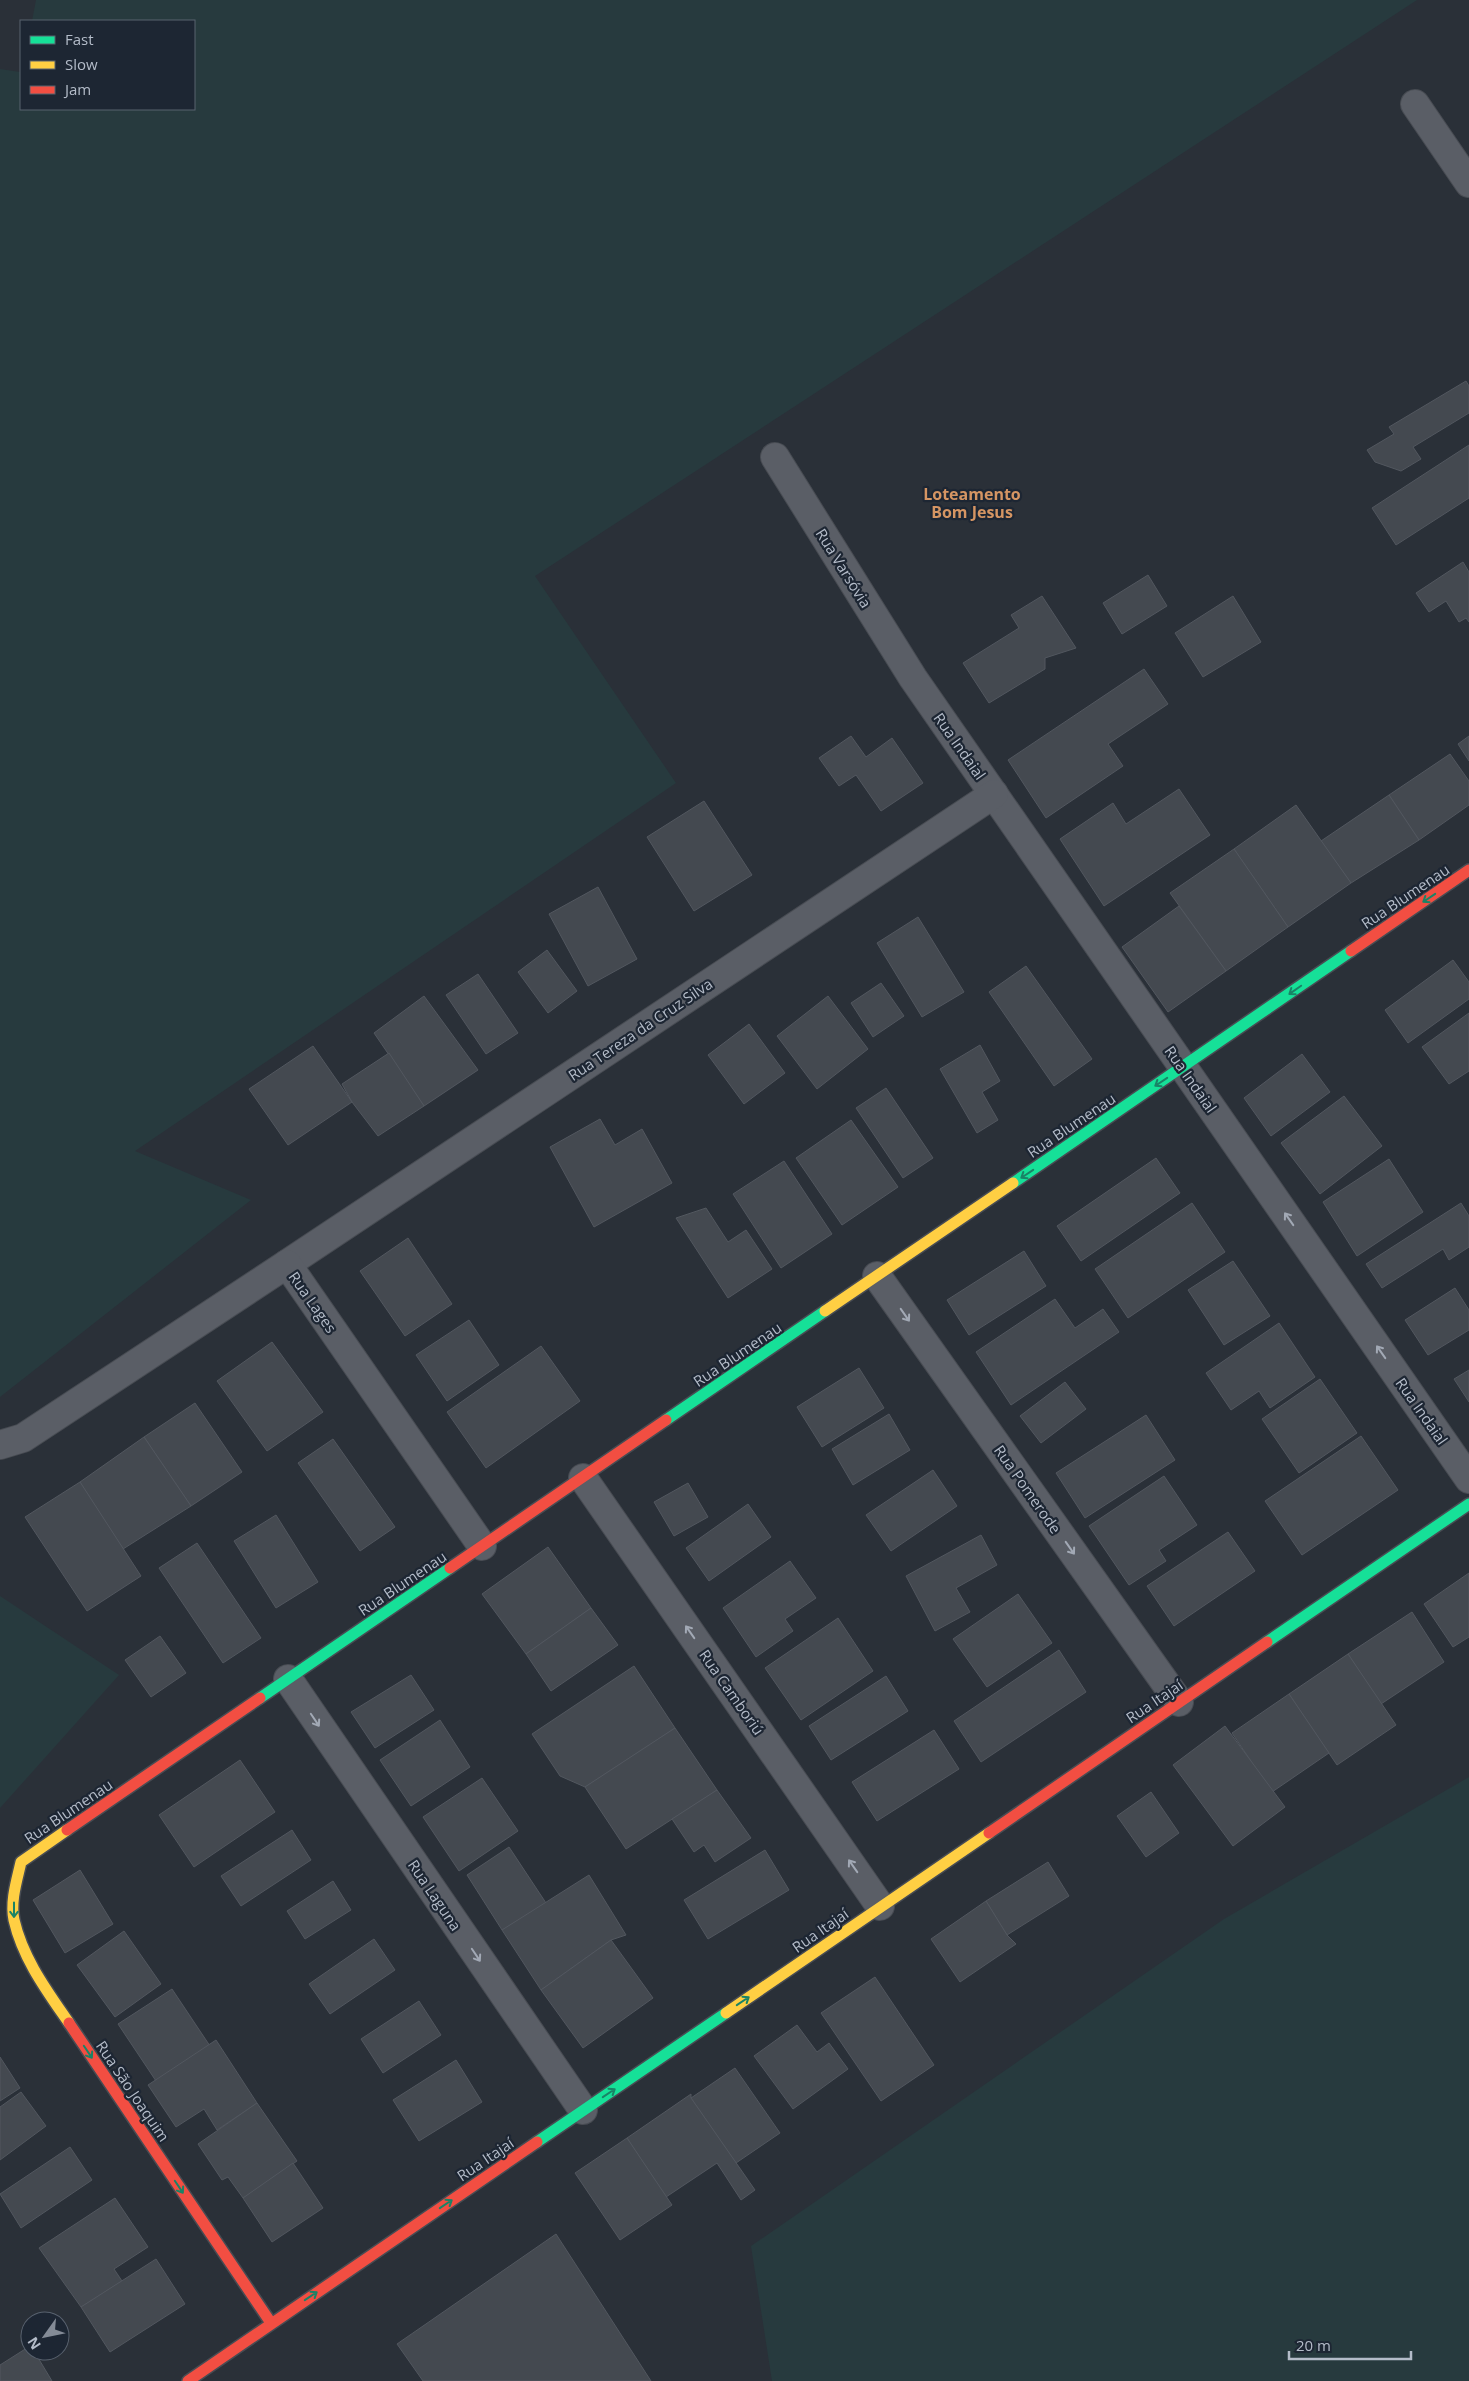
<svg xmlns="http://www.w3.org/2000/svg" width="1469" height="2381" font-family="'Open Sans',sans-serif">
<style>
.green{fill:#273a3e}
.building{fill:#444950;stroke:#52575f}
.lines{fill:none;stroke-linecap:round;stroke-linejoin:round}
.street-casing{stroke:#484c53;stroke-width:30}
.fast-casing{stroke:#484c53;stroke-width:14}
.slow-casing{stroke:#484c53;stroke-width:14}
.jam-casing{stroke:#484c53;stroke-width:14}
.street{stroke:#5a5e66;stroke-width:28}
.fast{stroke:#16e098;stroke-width:11}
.slow{stroke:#ffcf43;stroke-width:11}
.jam{stroke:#f24e42;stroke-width:11}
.oneway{stroke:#1a8366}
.oneway2{stroke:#a2a9b5}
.labels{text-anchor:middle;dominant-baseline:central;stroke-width:4.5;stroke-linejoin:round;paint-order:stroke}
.street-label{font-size:15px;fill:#b4bcc9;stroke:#1d2633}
.neighbourhood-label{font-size:16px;font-weight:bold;fill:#d59563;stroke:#1d2633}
</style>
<rect width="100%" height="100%" fill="#2a3038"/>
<!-- green -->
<g class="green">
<polygon points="36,0 1417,0 535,576 676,783 135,1151 251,1200 0,1397 0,69 20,72 21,67 21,109 194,109 194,21 32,21"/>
<polygon points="0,1596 119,1675 0,1808"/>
<polygon points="1469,1777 1469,2381 772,2381 751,2246 1224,1919"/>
</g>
<!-- building -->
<g class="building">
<polygon points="1466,381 1469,386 1469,413 1413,447 1421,459 1401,471 1375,462 1367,450 1394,434 1389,427"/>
<polygon points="1469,445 1469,498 1396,545 1372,508"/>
<polygon points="1463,562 1469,572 1469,622 1466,618 1459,622 1446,601 1429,612 1416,593"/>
<polygon points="1148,575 1167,606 1122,634 1103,603"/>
<polygon points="1042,596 1076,648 1045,658 1045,669 989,703 963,663 1019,628 1011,615"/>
<polygon points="1233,596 1261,642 1203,677 1175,633"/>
<polygon points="1144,669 1168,704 1108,744 1123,766 1046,818 1008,760"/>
<polygon points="851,736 866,757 892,738 923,783 881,811 856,775 839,786 819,758"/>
<polygon points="1469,736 1469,761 1458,744"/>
<polygon points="1450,754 1469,781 1469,805 1419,840 1389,795"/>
<polygon points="1179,789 1210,835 1104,906 1060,839 1113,803 1126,824"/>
<polygon points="1389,795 1419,840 1351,883 1321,841"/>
<polygon points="704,801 752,875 694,911 647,837"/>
<polygon points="1296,805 1351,883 1288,927 1234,849"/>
<polygon points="1234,849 1288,927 1226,971 1170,893"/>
<polygon points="598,887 637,959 588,986 549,914"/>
<polygon points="1179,906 1226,971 1168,1012 1122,947"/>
<polygon points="918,917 964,992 922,1017 877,943"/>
<polygon points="547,950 577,991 548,1013 518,972"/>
<polygon points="1453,960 1469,982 1469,999 1408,1043 1385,1010"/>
<polygon points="1026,966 1092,1059 1054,1086 989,992"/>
<polygon points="478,974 518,1033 486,1054 446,995"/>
<polygon points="881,983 904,1016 873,1037 851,1003"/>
<polygon points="424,996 478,1070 424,1106 374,1033"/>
<polygon points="828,996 868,1049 817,1089 777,1036"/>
<polygon points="1469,1013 1469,1071 1449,1084 1422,1047"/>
<polygon points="749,1024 785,1073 744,1104 708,1055"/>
<polygon points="980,1045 1000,1081 982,1092 998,1120 977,1133 940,1069"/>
<polygon points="313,1046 352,1102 288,1145 249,1089"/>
<polygon points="389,1053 424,1106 378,1136 352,1102 342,1084"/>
<polygon points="1302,1054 1330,1092 1271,1136 1244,1098"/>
<polygon points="886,1088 933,1158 903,1178 856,1108"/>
<polygon points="1344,1096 1382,1146 1320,1194 1281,1143"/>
<polygon points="600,1119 615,1145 642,1129 672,1183 594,1227 550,1147"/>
<polygon points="851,1120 898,1187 842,1225 796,1158"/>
<polygon points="1156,1158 1180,1193 1081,1261 1057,1226"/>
<polygon points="1389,1159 1423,1212 1357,1256 1323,1202"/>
<polygon points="784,1161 832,1234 781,1268 733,1194"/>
<polygon points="1192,1203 1225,1252 1128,1318 1095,1269"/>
<polygon points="1461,1203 1469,1216 1469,1247 1449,1260 1443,1249 1382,1288 1366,1264"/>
<polygon points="706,1208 728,1242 746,1230 772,1269 728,1298 676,1218"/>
<polygon points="408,1238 452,1304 405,1336 360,1271"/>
<polygon points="1024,1251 1046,1286 969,1335 947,1300"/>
<polygon points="1233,1261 1270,1316 1224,1345 1188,1290"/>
<polygon points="1455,1288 1469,1310 1469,1330 1428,1355 1405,1320"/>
<polygon points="1055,1299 1075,1328 1103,1309 1119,1332 1011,1405 976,1352"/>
<polygon points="469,1320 499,1365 447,1401 416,1355"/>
<polygon points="1279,1323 1315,1377 1270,1408 1259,1391 1231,1410 1206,1373"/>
<polygon points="272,1342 323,1412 267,1451 217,1381"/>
<polygon points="541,1346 580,1401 486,1468 447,1412"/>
<polygon points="859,1368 884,1408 822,1447 797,1407"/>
<polygon points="1469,1370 1469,1402 1454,1379"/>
<polygon points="1320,1379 1357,1433 1299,1473 1262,1419"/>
<polygon points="1065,1382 1086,1409 1041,1443 1020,1416"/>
<polygon points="195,1403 242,1472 191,1506 144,1437"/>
<polygon points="889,1414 910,1450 853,1485 832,1449"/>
<polygon points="1146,1415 1175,1460 1085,1518 1056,1473"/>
<polygon points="1361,1436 1398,1490 1302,1555 1265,1501"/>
<polygon points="144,1437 191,1506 123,1549 80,1482"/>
<polygon points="333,1439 395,1527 360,1551 298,1463"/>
<polygon points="933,1470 957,1506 891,1551 866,1515"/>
<polygon points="1164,1476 1197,1525 1159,1550 1166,1561 1129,1585 1089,1526"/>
<polygon points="80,1482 141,1576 87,1611 25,1517"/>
<polygon points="688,1483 708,1517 674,1536 654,1502"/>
<polygon points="748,1504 771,1537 709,1581 686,1548"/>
<polygon points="276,1515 318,1582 276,1608 234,1541"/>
<polygon points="1228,1532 1255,1571 1174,1626 1147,1586"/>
<polygon points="981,1535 997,1565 956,1588 970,1612 935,1631 906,1576"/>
<polygon points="197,1543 261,1638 223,1663 159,1568"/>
<polygon points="548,1547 591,1608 526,1654 482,1594"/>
<polygon points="790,1561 816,1598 785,1619 793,1631 756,1657 723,1608"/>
<polygon points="1469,1573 1469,1637 1453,1647 1424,1604"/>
<polygon points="1018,1594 1052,1643 987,1687 953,1639"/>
<polygon points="591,1608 618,1645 551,1691 526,1654"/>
<polygon points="1412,1612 1444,1662 1381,1704 1348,1654"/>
<polygon points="838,1618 873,1671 801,1720 765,1668"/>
<polygon points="160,1636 186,1673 151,1697 125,1660"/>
<polygon points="1059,1650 1086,1692 981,1762 954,1721"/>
<polygon points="1348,1654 1396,1725 1337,1765 1289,1694"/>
<polygon points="634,1666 675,1728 585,1787 560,1776 532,1734"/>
<polygon points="411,1675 434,1710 375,1748 351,1712"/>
<polygon points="886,1676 908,1711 831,1760 809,1726"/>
<polygon points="1289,1694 1329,1753 1272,1792 1232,1733"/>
<polygon points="440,1720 470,1767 411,1806 380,1760"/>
<polygon points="1225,1726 1285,1807 1233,1846 1173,1765"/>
<polygon points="675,1728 717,1790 626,1849 585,1787"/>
<polygon points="934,1730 959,1769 877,1821 852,1782"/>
<polygon points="240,1760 275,1812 194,1867 159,1815"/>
<polygon points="482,1778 518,1831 459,1871 423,1817"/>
<polygon points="717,1790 751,1838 715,1862 704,1845 694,1852 672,1819"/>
<polygon points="1151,1792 1179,1833 1146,1857 1117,1816"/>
<polygon points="292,1830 311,1860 241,1906 221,1876"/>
<polygon points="509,1847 546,1903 502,1930 467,1875"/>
<polygon points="765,1850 789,1890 708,1939 684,1900"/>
<polygon points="1048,1862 1069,1896 1007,1935 986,1901"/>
<polygon points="80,1870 113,1924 65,1953 33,1900"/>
<polygon points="589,1875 626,1935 611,1940 541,1990 502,1930"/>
<polygon points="333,1881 351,1910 305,1939 287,1911"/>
<polygon points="986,1901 1007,1935 1016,1944 960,1982 931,1939"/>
<polygon points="124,1931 161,1984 115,2017 77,1965"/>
<polygon points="374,1939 395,1970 330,2014 309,1984"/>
<polygon points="611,1940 653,1998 583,2048 541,1990"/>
<polygon points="875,1977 934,2065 881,2101 821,2013"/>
<polygon points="172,1989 210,2046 156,2081 118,2024"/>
<polygon points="419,2001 441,2035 383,2073 361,2039"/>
<polygon points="797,2025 817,2052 829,2043 848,2069 793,2109 754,2056"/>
<polygon points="216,2040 257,2103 217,2130 204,2109 176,2127 148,2085"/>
<polygon points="0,2057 20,2088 0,2101"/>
<polygon points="456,2060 482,2102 419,2141 393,2100"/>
<polygon points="735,2068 780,2133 736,2163 691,2098"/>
<polygon points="21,2092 46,2126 0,2160 0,2107"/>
<polygon points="691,2094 691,2098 755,2190 741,2200 717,2163 666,2197 627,2138"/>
<polygon points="257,2103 297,2161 243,2198 228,2177 222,2180 198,2144"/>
<polygon points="627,2138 672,2205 620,2240 575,2173"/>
<polygon points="70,2147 92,2180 21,2228 0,2194"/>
<polygon points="293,2163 323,2208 272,2242 243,2198"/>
<polygon points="115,2198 148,2247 114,2269 122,2281 81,2307 39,2248"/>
<polygon points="556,2234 651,2381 423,2381 397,2344"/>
<polygon points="156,2259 185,2304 110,2352 81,2307"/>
<polygon points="30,2346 30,2351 34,2351 52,2381 0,2381 0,2365"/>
</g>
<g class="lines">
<defs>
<g id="street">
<polyline points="1415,104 1469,183"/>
<polyline points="775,457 913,678 1469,1479"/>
<polyline points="287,1264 994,794"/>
<polyline points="877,1276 1179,1702"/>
<polyline points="0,1445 23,1438 287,1264 482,1546"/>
<polyline points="583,1478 880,1906"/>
<polyline points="288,1679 583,2110"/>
</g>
<g id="fast">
<polyline points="1013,1183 1351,951"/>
<polyline points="666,1420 825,1311"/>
<polyline points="1267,1642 1469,1504"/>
<polyline points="260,1698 450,1568"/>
<polyline points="537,2142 726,2013"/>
</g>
<g id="slow">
<polyline points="825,1311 1013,1183"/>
<path d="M67,1830l-46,32c-4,18 -11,39 -7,58 9,39 33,71 55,103"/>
<polyline points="726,2013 989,1833"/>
</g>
<g id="jam">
<polyline points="1351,951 1469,870"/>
<polyline points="450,1568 666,1420"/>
<polyline points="67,1830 260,1698"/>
<polyline points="989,1833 1267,1642"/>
<polyline points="69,2023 271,2323"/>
<polyline points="188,2381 537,2142"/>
</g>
</defs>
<!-- street casing -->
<use href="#street" class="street-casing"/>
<!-- fast casing -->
<use href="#fast" class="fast-casing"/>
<!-- slow casing -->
<use href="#slow" class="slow-casing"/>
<!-- jam casing -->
<use href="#jam" class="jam-casing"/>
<!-- street -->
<use href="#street" class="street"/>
<!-- fast -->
<use href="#fast" class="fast"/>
<!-- slow -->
<use href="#slow" class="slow"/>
<!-- jam -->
<use href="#jam" class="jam"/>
</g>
<!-- one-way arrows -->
<defs><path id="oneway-shaft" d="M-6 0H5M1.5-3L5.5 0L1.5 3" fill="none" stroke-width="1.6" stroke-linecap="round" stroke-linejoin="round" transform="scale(1.25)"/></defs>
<g class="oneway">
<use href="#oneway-shaft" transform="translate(1429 898) rotate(146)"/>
<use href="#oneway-shaft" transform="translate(1295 990) rotate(145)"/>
<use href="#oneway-shaft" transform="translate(1161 1082) rotate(146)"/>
<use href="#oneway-shaft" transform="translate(1027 1174) rotate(146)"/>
<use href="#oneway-shaft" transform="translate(14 1910) rotate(90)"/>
<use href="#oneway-shaft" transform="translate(743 2001) rotate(-34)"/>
<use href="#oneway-shaft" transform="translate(88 2052) rotate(56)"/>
<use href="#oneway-shaft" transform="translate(609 2093) rotate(-34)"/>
<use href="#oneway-shaft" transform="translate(179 2187) rotate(56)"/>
<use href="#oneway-shaft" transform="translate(446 2204) rotate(-34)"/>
<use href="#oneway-shaft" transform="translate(311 2296) rotate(-34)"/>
</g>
<g class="oneway2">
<use href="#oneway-shaft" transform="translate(1289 1219) rotate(-125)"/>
<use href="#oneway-shaft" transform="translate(905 1315) rotate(55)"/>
<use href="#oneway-shaft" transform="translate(1381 1352) rotate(-125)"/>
<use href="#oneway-shaft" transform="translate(1070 1548) rotate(55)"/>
<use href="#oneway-shaft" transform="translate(690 1632) rotate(-125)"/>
<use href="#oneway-shaft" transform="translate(315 1720) rotate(56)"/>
<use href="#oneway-shaft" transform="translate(853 1866) rotate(-125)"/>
<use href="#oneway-shaft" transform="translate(476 1955) rotate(56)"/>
</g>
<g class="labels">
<!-- street labels -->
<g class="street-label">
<text transform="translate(844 568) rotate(58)">Rua Varsóvia</text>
<text transform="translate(960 746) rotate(55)">Rua Indaial</text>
<text transform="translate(1405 896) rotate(-34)">Rua Blumenau</text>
<text transform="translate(640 1029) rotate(-34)">Rua Tereza da Cruz Silva</text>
<text transform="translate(1191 1079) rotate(55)">Rua Indaial</text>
<text transform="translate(1071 1125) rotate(-34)">Rua Blumenau</text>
<text transform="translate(313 1302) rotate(55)">Rua Lages</text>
<text transform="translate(737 1354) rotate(-34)">Rua Blumenau</text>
<text transform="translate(1422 1411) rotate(55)">Rua Indaial</text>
<text transform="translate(1028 1489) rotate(55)">Rua Pomerode</text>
<text transform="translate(402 1583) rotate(-34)">Rua Blumenau</text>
<text transform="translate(732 1692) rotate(55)">Rua Camboriú</text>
<text transform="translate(1154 1701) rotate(-34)">Rua Itajaí</text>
<text transform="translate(68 1811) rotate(-34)">Rua Blumenau</text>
<text transform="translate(435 1895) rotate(56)">Rua Laguna</text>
<text transform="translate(820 1930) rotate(-35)">Rua Itajaí</text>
<text transform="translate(133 2091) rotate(56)">Rua São Joaquim</text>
<text transform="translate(485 2159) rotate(-34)">Rua Itajaí</text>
</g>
<!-- neighbourhood labels -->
<g class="neighbourhood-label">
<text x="972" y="494">Loteamento<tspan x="972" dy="18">Bom Jesus</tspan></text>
</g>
</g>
<!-- legend -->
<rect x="20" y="20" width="175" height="90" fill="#1d2633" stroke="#59626f"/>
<rect x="30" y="36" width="25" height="8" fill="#16e098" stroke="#59626f"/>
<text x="65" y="45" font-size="15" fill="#b4bcc9">Fast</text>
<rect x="30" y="61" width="25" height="8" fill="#ffcf43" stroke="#59626f"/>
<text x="65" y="70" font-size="15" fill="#b4bcc9">Slow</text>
<rect x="30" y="86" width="25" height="8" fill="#f24e42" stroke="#59626f"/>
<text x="65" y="95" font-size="15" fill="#b4bcc9">Jam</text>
<!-- north arrow -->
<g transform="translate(45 2336) rotate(237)"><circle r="24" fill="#1d2633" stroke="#59626f"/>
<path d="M0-4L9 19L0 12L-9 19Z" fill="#848b96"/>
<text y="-8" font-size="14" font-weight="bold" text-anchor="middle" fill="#b4bcc9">N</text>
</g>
<!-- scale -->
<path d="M1289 2351v8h122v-8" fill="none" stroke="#b4bcc9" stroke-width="2.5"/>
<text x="1296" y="2351" font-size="15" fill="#b4bcc9" stroke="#1d2633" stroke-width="4" paint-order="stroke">20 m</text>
</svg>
